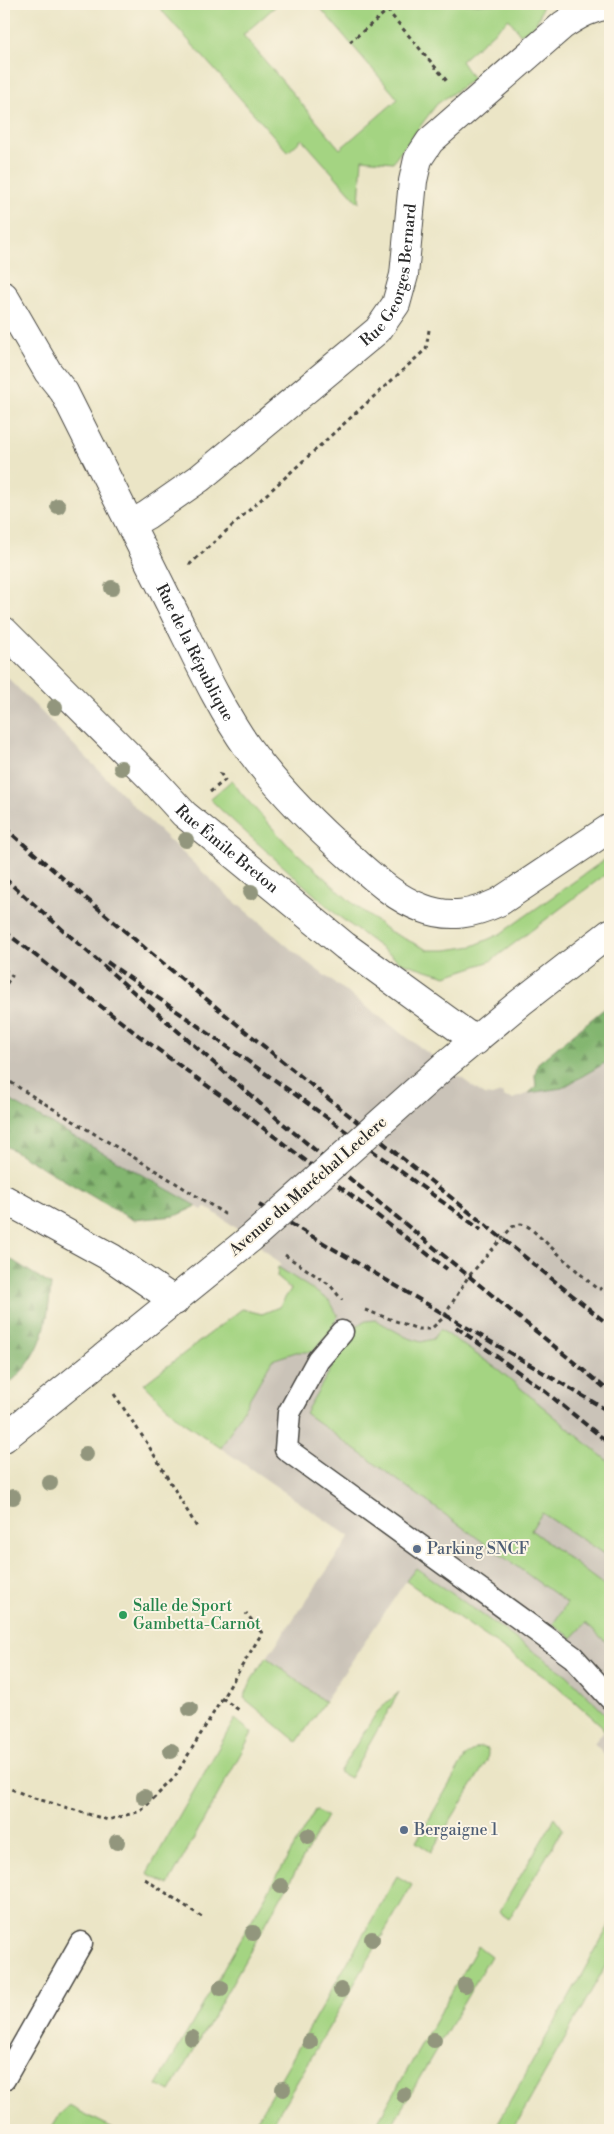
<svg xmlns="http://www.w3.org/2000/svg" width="614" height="2134" font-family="'Libre Bodoni',serif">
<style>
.industrial{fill:#cac3b8}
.grass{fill:#a4d482;stroke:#688056}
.forest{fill:url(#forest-firs);stroke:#57704e}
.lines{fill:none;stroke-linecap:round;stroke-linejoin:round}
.service-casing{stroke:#484742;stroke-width:25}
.minor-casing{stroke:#484742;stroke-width:30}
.secondary-casing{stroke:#484742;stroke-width:30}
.path{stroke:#484742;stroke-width:3;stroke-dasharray:4 4;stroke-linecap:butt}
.service{stroke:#fff;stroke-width:22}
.minor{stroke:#fff;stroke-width:28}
.secondary{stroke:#fff;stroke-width:28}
.rail{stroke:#2b2b2b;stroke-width:4;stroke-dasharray:8 4;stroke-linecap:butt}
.secondary-bridge-casing{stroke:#484742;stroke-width:30;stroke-linecap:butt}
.secondary-bridge{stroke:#fff;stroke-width:28}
.tree{fill:#92967d}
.service-dot{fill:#5c6f8a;stroke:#fcf5e5;stroke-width:2}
.leisure-dot{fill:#2e9e5b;stroke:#fcf5e5;stroke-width:2}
.labels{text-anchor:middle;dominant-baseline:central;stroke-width:4;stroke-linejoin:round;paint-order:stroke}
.street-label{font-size:16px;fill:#2b2b2b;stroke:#fcf5e5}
.service-label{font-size:16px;fill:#4e5e75;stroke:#fcf5e5;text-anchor:start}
.leisure-label{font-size:16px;fill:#27864d;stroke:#fcf5e5;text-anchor:start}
</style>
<defs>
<pattern id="forest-firs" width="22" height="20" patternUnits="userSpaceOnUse" patternTransform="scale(1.25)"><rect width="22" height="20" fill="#83b670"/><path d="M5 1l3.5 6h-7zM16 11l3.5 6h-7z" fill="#6b945c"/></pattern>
</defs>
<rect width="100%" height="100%" fill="#fcf5e5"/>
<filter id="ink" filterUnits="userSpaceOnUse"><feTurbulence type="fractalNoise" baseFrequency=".02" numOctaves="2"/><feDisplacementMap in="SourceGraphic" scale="10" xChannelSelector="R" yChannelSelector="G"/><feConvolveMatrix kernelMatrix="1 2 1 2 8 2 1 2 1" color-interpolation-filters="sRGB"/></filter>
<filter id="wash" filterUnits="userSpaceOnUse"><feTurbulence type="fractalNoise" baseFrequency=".0096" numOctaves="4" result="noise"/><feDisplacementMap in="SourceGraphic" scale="20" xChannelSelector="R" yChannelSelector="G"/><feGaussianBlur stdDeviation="1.12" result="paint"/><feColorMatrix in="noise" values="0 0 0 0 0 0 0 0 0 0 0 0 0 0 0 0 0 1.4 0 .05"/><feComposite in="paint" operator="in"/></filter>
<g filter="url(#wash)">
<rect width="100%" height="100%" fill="#ebe5c6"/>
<!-- industrial -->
<polygon class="industrial" points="4,674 145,817 229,897 304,960 484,1095 492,1096 501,1093 503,1094 504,1097 513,1099 529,1093 562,1088 610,1060 610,1760 594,1743 604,1731 602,1726 556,1685 406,1581 297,1742 244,1698 252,1679 350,1537 181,1421 144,1384 242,1309 262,1314 279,1307 291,1289 277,1277 278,1267 281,1265 251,1238 206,1207 202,1210 4,1097"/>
<!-- grass -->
<g class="grass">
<path d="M156,4h122l-35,31 97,114 58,-50 -81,-95h226c-4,15 -7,25 -23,30l-11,-15 -48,42 12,18 -36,25 -44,58 -31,-3 -3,44 -57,-64 -14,13z"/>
<polygon points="232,780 241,793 286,843 351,902 389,931 428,950 447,950 473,946 500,934 610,856 610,871 491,961 446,976 400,962 337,915 220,809 210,799"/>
<polygon points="278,1267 330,1301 338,1316 327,1336 312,1352 296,1352 272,1360 221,1448 181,1421 144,1384 242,1309 262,1314 279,1307 291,1289 277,1277"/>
<polygon points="376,1320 406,1337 421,1342 433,1339 440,1329 499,1370 610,1463 610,1558 542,1513 531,1530 610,1590 610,1646 586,1623 572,1638 553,1624 567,1603 305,1413 356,1326 366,1321"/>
<polygon points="416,1568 567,1675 610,1719 610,1725 604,1731 602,1726 556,1685 406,1581"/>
<polygon points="266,1657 325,1702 297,1742 244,1698 252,1679"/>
<polygon points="399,1692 350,1778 339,1772 377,1712"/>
<polygon points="235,1719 252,1733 168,1885 147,1873"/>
<polygon points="481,1747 487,1749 488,1753 487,1761 431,1852 416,1842 465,1757 475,1749"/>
<polygon points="315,1810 327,1816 170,2092 157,2085"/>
<polygon points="555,1818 563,1829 509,1919 499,1912"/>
<polygon points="397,1876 412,1885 269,2130 251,2130"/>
<polygon points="610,1924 610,1958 513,2130 494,2130"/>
<polygon points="478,1946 491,1956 389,2130 373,2130"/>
<polygon points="69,2106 117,2130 50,2130 59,2115"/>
</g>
<!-- forest -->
<g class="forest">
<polygon points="610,1004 610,1060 562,1088 529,1093 536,1087 535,1075 538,1063"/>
<polygon points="4,1097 197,1206 175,1216 133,1220 4,1145"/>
<path d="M4,1255l47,30c-4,46 -10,73 -47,103z"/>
</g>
</g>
<g filter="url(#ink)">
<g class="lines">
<defs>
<g id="service">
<polyline points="342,1332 318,1360 289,1413 286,1449 573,1657 610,1698"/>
<polyline points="4,2079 81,1943"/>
</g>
<g id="minor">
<path id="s1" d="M4,296l44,76 16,20c37,73 73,147 110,220 22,44 46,97 74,136 29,40 64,75 101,108 22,19 45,42 73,52 28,11 51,6 77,-6l111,-74"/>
<path id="s2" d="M131,524l16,-9 53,-37 178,-148 18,-26 8,-29 9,-94 5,-22 12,-18 133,-116c15,-10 29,-18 47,-20"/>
<path id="s3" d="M4,631l149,149 31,34 161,132 131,95"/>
<polyline points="4,1199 112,1258 175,1301"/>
</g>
<g id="secondary">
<polyline points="445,1065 521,1002 610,933"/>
<polyline points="4,1438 251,1238"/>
</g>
</defs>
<!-- service casing -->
<use href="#service" class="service-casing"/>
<!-- minor casing -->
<use href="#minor" class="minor-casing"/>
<!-- secondary casing -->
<use href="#secondary" class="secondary-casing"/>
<!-- path -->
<g class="path">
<polyline points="382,4 447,81"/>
<polyline points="350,42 388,10"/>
<polyline points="189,565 426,349 429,330"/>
<polyline points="210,792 225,780 218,770"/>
<polyline points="4,969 12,976 4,987"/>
<path d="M4,1078c73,47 149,89 222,137"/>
<polyline points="285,1255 330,1285 342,1300"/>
<path d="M365,1310l53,19h13l12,-11 25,-41 44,-50c8,-4 11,-4 18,1l67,61h3l10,-7"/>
<polyline points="114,1394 147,1443 198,1529"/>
<polyline points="222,1698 239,1710"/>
<polyline points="4,1786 31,1797 108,1820 141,1811 174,1778 262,1633 246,1613"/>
<polyline points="145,1879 202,1917"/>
</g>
<!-- service -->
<use href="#service" class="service"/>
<!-- minor -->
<use href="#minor" class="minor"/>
<!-- secondary -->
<use href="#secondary" class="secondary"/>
<!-- rail -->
<g class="rail">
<path d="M4,827c196,173 404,334 606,499"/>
<polyline points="4,878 281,1122 610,1392"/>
<polyline points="4,931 138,1035 224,1098 447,1269"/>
<polyline points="107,962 296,1095 481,1230"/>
<polyline points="259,1205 610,1412"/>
<polyline points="456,1327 542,1389 610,1444"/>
</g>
<defs>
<polyline id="secondary-bridge" points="251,1238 445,1065"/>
</defs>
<!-- secondary-bridge casing -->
<use href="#secondary-bridge" class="secondary-bridge-casing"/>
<!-- secondary-bridge -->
<use href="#secondary-bridge" class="secondary-bridge"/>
</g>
<!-- trees -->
<g class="tree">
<circle cx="58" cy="506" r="8"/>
<circle cx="112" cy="588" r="8"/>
<circle cx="55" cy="707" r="8"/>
<circle cx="121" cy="768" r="8"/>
<circle cx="186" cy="840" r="8"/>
<circle cx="251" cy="892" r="8"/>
<circle cx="86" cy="1454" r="8"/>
<circle cx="50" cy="1483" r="8"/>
<circle cx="13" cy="1497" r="8"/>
<circle cx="190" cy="1709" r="8"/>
<circle cx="171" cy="1751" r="8"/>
<circle cx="144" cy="1797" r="8"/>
<circle cx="308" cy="1836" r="8"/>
<circle cx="117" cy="1842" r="8"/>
<circle cx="281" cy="1886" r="8"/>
<circle cx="253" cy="1933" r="8"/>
<circle cx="372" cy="1939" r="8"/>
<circle cx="465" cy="1985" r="8"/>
<circle cx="221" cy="1988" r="8"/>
<circle cx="341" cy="1990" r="8"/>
<circle cx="192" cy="2038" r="8"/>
<circle cx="434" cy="2040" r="8"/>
<circle cx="310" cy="2042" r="8"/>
<circle cx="283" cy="2089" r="8"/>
<circle cx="404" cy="2095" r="8"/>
</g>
</g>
<!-- markers -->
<g class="service-dot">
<circle cx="417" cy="1549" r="5"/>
<circle cx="404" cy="1830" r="5"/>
</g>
<circle class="leisure-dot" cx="123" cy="1615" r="5"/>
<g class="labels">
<!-- street labels -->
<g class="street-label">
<text stroke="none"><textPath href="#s2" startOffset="371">Rue Georges Bernard</textPath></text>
<text stroke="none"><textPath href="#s1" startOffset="405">Rue de la République</textPath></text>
<text stroke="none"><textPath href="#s3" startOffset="312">Rue Émile Breton</textPath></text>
<text transform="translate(308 1186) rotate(-41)">Avenue du Maréchal Leclerc</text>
</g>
<!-- service labels -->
<g class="service-label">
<text x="427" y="1549">Parking SNCF</text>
<text x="414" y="1830">Bergaigne 1</text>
</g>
<!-- leisure labels -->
<g class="leisure-label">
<text x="133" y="1606">Salle de Sport<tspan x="133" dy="18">Gambetta-Carnot</tspan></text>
</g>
</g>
<!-- margin -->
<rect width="614" height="2134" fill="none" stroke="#fcf5e5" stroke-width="20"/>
</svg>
